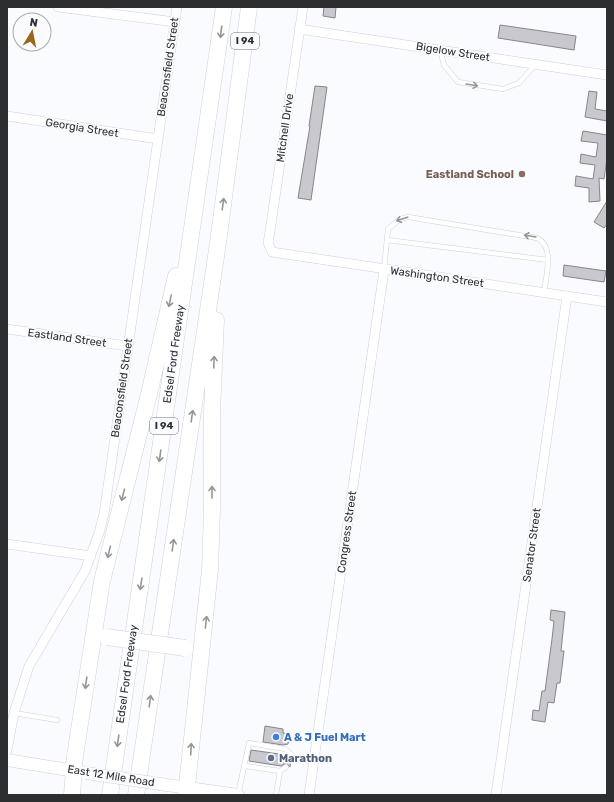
<svg xmlns="http://www.w3.org/2000/svg" width="614" height="802" viewBox="0 0 614 802" font-family="Rubik,sans-serif">
<style>
.building{fill:#c9c8ce;stroke:#85858a}
.lines{fill:none;stroke-linecap:round;stroke-linejoin:round}
.lane-casing{stroke:#ced1d6;stroke-width:5.5}
.street-casing{stroke:#ced1d6;stroke-width:10}
.secondary-casing{stroke:#ced1d6;stroke-width:13}
.highway-casing{stroke:#ced1d6;stroke-width:17}
.lane{stroke:#fff;stroke-width:4.5}
.street{stroke:#fff;stroke-width:9}
.secondary{stroke:#fff;stroke-width:12}
.highway{stroke:#fff;stroke-width:16}
.secondary-bridge-casing{stroke:#ced1d6;stroke-width:13;stroke-linecap:butt}
.highway-bridge-casing{stroke:#ced1d6;stroke-width:17;stroke-linecap:butt}
.secondary-bridge{stroke:#fff;stroke-width:12}
.highway-bridge{stroke:#fff;stroke-width:16}
.oneway{stroke:#969698}
.education-dot{fill:#8d6e63;stroke:#fafbff;stroke-width:1.5}
.shop-dot{fill:#3f7fe0;stroke:#fafbff;stroke-width:1.5}
.service-dot{fill:#5c6f8a;stroke:#fafbff;stroke-width:1.5}
.labels{text-anchor:middle;dominant-baseline:central;stroke-width:3.5;stroke-linejoin:round;paint-order:stroke}
.shield{fill:#fafbff;stroke:#6a6c6e;stroke-width:1}
.shield-label{font-size:10px;font-weight:bold;fill:#2c2e30}
.street-label{font-size:11px;fill:#2c2e30;stroke:#fafbff}
.education-label{font-size:11px;font-weight:bold;fill:#785e54;stroke:#fafbff;text-anchor:end}
.shop-label{font-size:11px;font-weight:bold;fill:#366cbe;stroke:#fafbff;text-anchor:start}
.service-label{font-size:11px;font-weight:bold;fill:#4e5e75;stroke:#fafbff;text-anchor:start}
</style>
<rect width="100%" height="100%" fill="#fafbff"/>
<!-- building -->
<path class="building" d="M324,7h12l-1,11 -12,-2z
M500,25l76,11 -2,14 -76,-12z
M315,86l12,1 -16,113 -13,-2 12,-72h-1z
M589,91l8,1 -2,17 12,2v10l-22,-4z
M583,131l24,4v24l-3,20 -5,-1 1,23 -11,1v-14l-14,-2 1,-10 17,3 2,-14 -15,-2 1,-9 15,3 2,-14 -17,-2z
M607,201v23l-3,4 -10,-6z
M564,265l42,6 -2,11 -41,-6z
M551,610l14,2 -4,39h3l-4,32h-3l-3,20 -6,-1 -3,20 -13,-2 1,-10 6,1 3,-20h3l7,-52 2,-18 -4,-1z
M265,726l18,3v4l7,1 -2,10 -5,1 -20,-3z
M251,750l35,5 5,4 -1,8 -4,-4 -5,3 -32,-5z"/>
<g class="lines">
<!-- lane casing -->
<g class="lane-casing">
<path id="lane" d="M440,49l4,16 14,17 45,7 16,-6 16,-18
M387,240l161,20
M384,269l4,-40 12,-10 8,-2 129,21c18,8 9,38 7,54
M14,713l43,7
M245,766l35,5 -4,24
M280,771l6,-4
M238,795l11,-52 36,6 10,9 19,4"/>
</g>
<!-- street casing -->
<g class="street-casing">
<path id="street" d="M58,7l117,15
M303,7l-33,224 -2,12 4,9 335,50
M299,29l308,46
M7,116l151,23
M7,329l120,17
M7,544l84,12
M7,750l7,-37 15,-47 56,-95 14,-38 5,-19 73,-507
M309,795l75,-525
M496,795l71,-499"/>
</g>
<!-- secondary casing -->
<g class="secondary-casing">
<path id="secondary" d="M7,760l74,12
M160,784l78,11"/>
</g>
<!-- highway casing -->
<g class="highway-casing">
<path id="highway" d="M72,795l3,-39 27,-175 47,-187 27,-118
M110,795l114,-788
M136,795l82,-552 31,-236
M186,795l24,-225 2,-60v-99l4,-91"/>
</g>
<!-- lane -->
<use href="#lane" class="lane"/>
<!-- street -->
<use href="#street" class="street"/>
<!-- secondary -->
<use href="#secondary" class="secondary"/>
<!-- highway -->
<use href="#highway" class="highway"/>
<!-- secondary-bridge casing -->
<g class="secondary-bridge-casing">
<path id="secondary-bridge" d="M86,773l74,11"/>
</g>
<!-- highway-bridge casing -->
<g class="highway-bridge-casing">
<path id="highway-bridge" d="M107,637l78,11"/>
</g>
<!-- secondary-bridge -->
<use href="#secondary-bridge" class="secondary-bridge"/>
<!-- highway-bridge -->
<use href="#highway-bridge" class="highway-bridge"/>
</g>
<!-- one-way arrows -->
<defs><path id="oneway-shaft" d="M-6 0H5M1.5-3L5.5 0L1.5 3" fill="none" stroke-width="1.6" stroke-linecap="round" stroke-linejoin="round"/></defs>
<g class="oneway">
<use href="#oneway-shaft" transform="translate(221 32) rotate(97)"/>
<use href="#oneway-shaft" transform="translate(472 85) rotate(9)"/>
<use href="#oneway-shaft" transform="translate(223 204) rotate(-82)"/>
<use href="#oneway-shaft" transform="translate(402 219) rotate(162)"/>
<use href="#oneway-shaft" transform="translate(530 236) rotate(-171)"/>
<use href="#oneway-shaft" transform="translate(170 301) rotate(102)"/>
<use href="#oneway-shaft" transform="translate(214 362) rotate(-88)"/>
<use href="#oneway-shaft" transform="translate(192 416) rotate(-82)"/>
<use href="#oneway-shaft" transform="translate(160 456) rotate(98)"/>
<use href="#oneway-shaft" transform="translate(212 492) rotate(-90)"/>
<use href="#oneway-shaft" transform="translate(123 495) rotate(104)"/>
<use href="#oneway-shaft" transform="translate(173 545) rotate(-82)"/>
<use href="#oneway-shaft" transform="translate(109 552) rotate(104)"/>
<use href="#oneway-shaft" transform="translate(141 584) rotate(99)"/>
<use href="#oneway-shaft" transform="translate(206 622) rotate(-84)"/>
<use href="#oneway-shaft" transform="translate(86 683) rotate(98)"/>
<use href="#oneway-shaft" transform="translate(150 701) rotate(-82)"/>
<use href="#oneway-shaft" transform="translate(118 741) rotate(98)"/>
<use href="#oneway-shaft" transform="translate(191 749) rotate(-87)"/>
</g>
<!-- markers -->
<circle class="education-dot" cx="522" cy="174" r="4"/>
<circle class="shop-dot" cx="276" cy="737" r="4"/>
<circle class="service-dot" cx="271" cy="758" r="4"/>
<g class="labels">
<!-- shield labels -->
<g class="shield">
<rect x="231" y="33" width="28" height="16" rx="3"/>
<rect x="150" y="418" width="28" height="16" rx="3"/>
</g>
<g class="shield-label">
<text x="245" y="41">I 94</text>
<text x="164" y="426">I 94</text>
</g>
<!-- street labels -->
<g class="street-label">
<text transform="translate(453 52) rotate(9)">Bigelow Street</text>
<text transform="translate(168 67) rotate(-82)">Beaconsfield Street</text>
<text transform="translate(82 128) rotate(9)">Georgia Street</text>
<text transform="translate(285 128) rotate(-82)">Mitchell Drive</text>
<text transform="translate(437 277) rotate(8)">Washington Street</text>
<text transform="translate(67 338) rotate(8)">Eastland Street</text>
<text transform="translate(174 354) rotate(-82)">Edsel Ford Freeway</text>
<text transform="translate(122 388) rotate(-82)">Beaconsfield Street</text>
<text transform="translate(347 532) rotate(-82)">Congress Street</text>
<text transform="translate(532 545) rotate(-82)">Senator Street</text>
<text transform="translate(127 674) rotate(-82)">Edsel Ford Freeway</text>
<text transform="translate(111 776) rotate(9)">East 12 Mile Road</text>
</g>
<!-- education labels -->
<g class="education-label">
<text x="514" y="174">Eastland School</text>
</g>
<!-- shop labels -->
<g class="shop-label">
<text x="284" y="737">A &amp; J Fuel Mart</text>
</g>
<!-- service labels -->
<g class="service-label">
<text x="279" y="758">Marathon</text>
</g>
</g>
<!-- border -->
<rect width="614" height="802" fill="none" stroke="#2c2e30" stroke-width="16"/>
<!-- north arrow -->
<g transform="translate(32 32) rotate(10)"><circle r="19" fill="#fafbff" stroke="#a8a9ac"/>
<path d="M0-3L7 15L0 10L-7 15Z" fill="#99681b"/>
<text y="-6" font-size="11" font-weight="bold" text-anchor="middle" fill="#2c2e30">N</text>
</g>
</svg>
